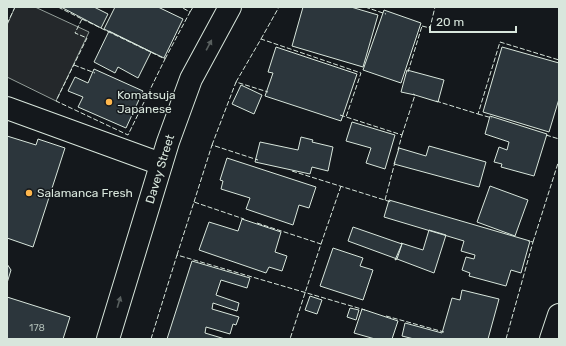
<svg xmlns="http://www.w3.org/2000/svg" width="566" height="346" viewBox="0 0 566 346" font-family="Rubik,sans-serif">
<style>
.parking{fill:#24282b;stroke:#939e99}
.building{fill:#2c363c;stroke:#d8e6dc}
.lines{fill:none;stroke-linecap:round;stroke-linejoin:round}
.minor-casing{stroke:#d8e6dc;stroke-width:24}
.highway-casing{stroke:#d8e6dc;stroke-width:24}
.minor{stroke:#14181c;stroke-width:22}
.highway{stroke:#14181c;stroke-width:22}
.fence{stroke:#d8e6dc;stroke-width:1;stroke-dasharray:5 2;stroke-linecap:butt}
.oneway{fill:#59605f}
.poi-dot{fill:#ffb74d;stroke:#14181c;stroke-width:1.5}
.labels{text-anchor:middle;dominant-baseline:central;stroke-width:3;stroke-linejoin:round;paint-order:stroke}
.number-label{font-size:10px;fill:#adbab4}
.poi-label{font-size:12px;fill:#d8e6dc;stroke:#14181c;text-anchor:start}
.street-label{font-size:12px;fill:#d8e6dc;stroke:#14181c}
</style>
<rect width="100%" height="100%" fill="#14181c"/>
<!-- parking -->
<path class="parking" d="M15,7h20l54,25 -33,69 -49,-24v-52z"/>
<!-- building -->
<path class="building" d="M61,7h33l14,7 -7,14z
M115,7h43l25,12 -19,39 -60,-29z
M303,7h48l27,8 -15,52 -71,-21z
M384,10l37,13 -20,60 -38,-13z
M109,31l42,21 -13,26 -20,-11 -3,6 -21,-11z
M276,47l81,27 -16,47 -76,-25 8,-23 -5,-1z
M502,47l57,16v36l-10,33 -66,-20z
M94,69l49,22 -17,37 -48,-21 5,-10 -15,-6 7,-14 13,6z
M407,70l37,10 -6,22 -23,-7 -14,-3z
M241,85l21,10 -8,19 -22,-10z
M490,116l57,18 -13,42 -33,-9 1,-3 -8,-2 5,-15 8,3 2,-8 -24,-8z
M352,122l43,13 -10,34 -19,-6 5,-15 -25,-7z
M7,136l29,9 2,-6 27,9 -32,99 -26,-9z
M301,137l12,3 -1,2 21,5 -5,24 -16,-4 -2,7 -55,-12 5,-20 38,8z
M429,146l57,16 -7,25 -85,-23 5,-16 27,8z
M227,158l89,29 -7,21 -10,-3 -6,20 -47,-16 4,-11 -29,-9 2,-8 -3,-1z
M490,186l38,14 -13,36 -38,-14z
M389,200l141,41 -9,32 -10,-3 -5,16 -37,-10 1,-3 -8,-3 4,-13 8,2 1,-4 -14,-4 3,-10 -80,-24z
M242,219l39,13 -6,20 12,4 -5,15 -13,-4 -3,6 -67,-23 10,-28 29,9z
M353,227l49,17 -5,15 -49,-18z
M429,230l17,5 -12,38 -37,-14 -2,1 7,-16 -1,-1 22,7z
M333,248l30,10 -3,8 13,4 -10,30 -43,-14z
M192,261l58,17 -3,10 -26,-8 -5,15 23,8 -2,8 -24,-8 -1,6 27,8 -3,8 -3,-1 -3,10 -24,-7 -1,6 20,6h-58z
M7,264l4,6 -4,13z
M462,290l37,9 -11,40h-74l-12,-3 3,-13 37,10 10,-35 8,2z
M310,296l12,4 -5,14 -12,-4z
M7,297l63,20 -7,22h-56z
M350,308l9,2 -3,10 -9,-3z
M362,309l36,12 -6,18h-17l-21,-6z"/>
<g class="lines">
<!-- minor casing -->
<g class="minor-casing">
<path id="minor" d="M7,108l154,56"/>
</g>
<!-- highway casing -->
<g class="highway-casing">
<path id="highway" d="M108,339l60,-197 23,-63 39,-72
M551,339l8,-24"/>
</g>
<!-- minor -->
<use href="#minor" class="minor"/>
<!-- highway -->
<use href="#highway" class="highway"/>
<!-- fence -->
<path class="fence" d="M58,7l24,12
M365,7l21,7
M190,12l3,-5
M82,19l83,40 -37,76 -72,-34 31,-63 -12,-5z
M7,24l8,-17
M422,26l8,2 5,-21
M261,39l18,-32
M165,59l25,-47 -9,-5
M74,65l21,8
M408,72l14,-46
M236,82l25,-43 100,34 -15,44
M436,101l42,13 22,-72 59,18
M478,114l14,4
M340,115l62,20 -4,15
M402,135l13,-40 -2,-1
M546,135l13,4
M212,145l24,-63 32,10
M292,171l99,31
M385,200l10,-38
M194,202l18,-57 46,15
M257,223l64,21 -31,95
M533,242l26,-82
M321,244l20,-58
M177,255l17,-53 50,17
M386,316l58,16
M151,339l26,-84 188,55
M506,339l27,-97 -5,-1"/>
</g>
<!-- one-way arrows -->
<defs><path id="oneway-solid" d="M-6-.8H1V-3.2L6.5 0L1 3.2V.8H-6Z"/></defs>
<g class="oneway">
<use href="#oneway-solid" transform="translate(209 45) rotate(-62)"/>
<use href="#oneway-solid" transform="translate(119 302) rotate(-73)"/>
</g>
<!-- markers -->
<g class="poi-dot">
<circle cx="109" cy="102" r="4"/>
<circle cx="29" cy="193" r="4"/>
</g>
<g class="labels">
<!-- number labels -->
<g class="number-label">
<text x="37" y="328">178</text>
</g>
<!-- poi labels -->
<g class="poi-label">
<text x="117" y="95">Komatsuja<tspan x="117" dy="14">Japanese</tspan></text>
<text x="37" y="193">Salamanca Fresh</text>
</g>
<!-- street labels -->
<g class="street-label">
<text transform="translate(160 169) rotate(-73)">Davey Street</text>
</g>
</g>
<!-- border -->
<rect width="566" height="346" fill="none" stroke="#d8e6dc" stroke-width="16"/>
<!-- scale -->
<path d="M430 26v6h86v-6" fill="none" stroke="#d8e6dc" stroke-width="2"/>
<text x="436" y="26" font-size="12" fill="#d8e6dc" stroke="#14181c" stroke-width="3" paint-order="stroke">20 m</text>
</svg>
